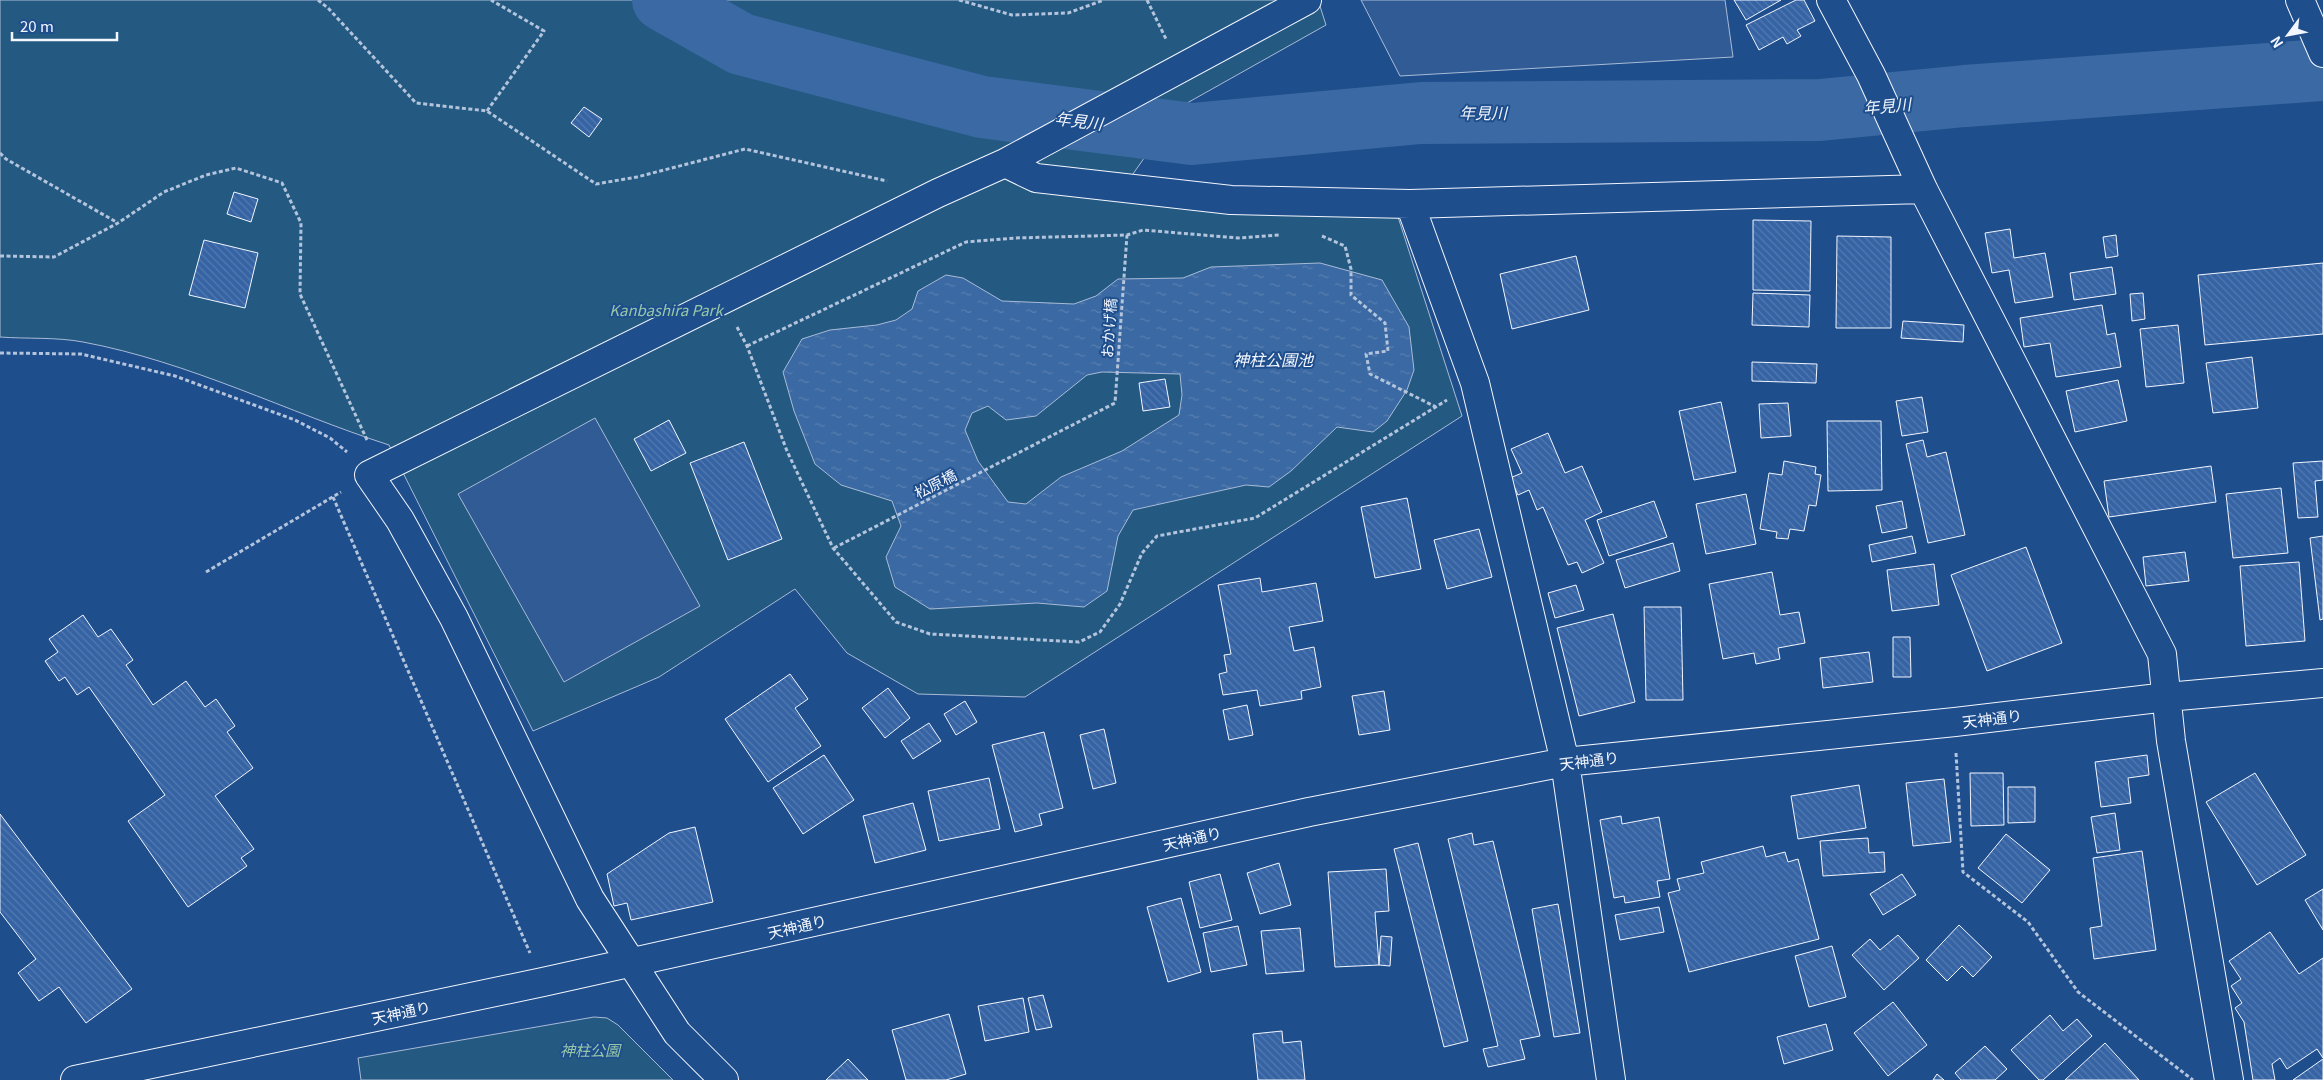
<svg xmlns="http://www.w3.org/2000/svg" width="2323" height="1080" viewBox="0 0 2323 1080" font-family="Georgia,'Noto Sans JP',serif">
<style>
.green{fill:#245a82;stroke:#a8bbd7}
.parking{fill:#305b95;stroke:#a8bbd7}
.water{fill:url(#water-ripples);stroke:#a8bbd7;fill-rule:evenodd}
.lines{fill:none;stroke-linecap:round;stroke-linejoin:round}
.river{stroke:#3b69a3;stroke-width:62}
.building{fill:url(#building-back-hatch);stroke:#f2f6ff}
.minor-casing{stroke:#f2f6ff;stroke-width:30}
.path{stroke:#b3c4dc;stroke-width:3;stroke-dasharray:4 2.5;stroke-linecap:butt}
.minor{stroke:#1f4e8c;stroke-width:28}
.labels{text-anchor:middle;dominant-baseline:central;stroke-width:4;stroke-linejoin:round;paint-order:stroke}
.park-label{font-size:15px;font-style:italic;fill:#97c8a6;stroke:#1f4e8c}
.street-label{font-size:15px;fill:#f2f6ff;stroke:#1f4e8c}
.water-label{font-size:16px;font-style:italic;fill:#f2f6ff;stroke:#1f4e8c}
</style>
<defs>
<pattern id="water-ripples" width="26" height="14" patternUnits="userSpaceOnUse" patternTransform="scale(1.25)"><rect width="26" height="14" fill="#3b69a3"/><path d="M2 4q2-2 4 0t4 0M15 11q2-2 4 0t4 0" fill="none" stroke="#587fb1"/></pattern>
<pattern id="building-back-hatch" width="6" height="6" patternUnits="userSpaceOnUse" patternTransform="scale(1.25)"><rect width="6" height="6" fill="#3563a3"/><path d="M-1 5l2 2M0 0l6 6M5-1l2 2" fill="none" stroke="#537ab1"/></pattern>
</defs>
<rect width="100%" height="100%" fill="#1f4e8c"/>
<!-- green -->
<path class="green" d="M0,0h1318l8,25 -146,82 -52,74 112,10 150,1 72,224 -437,281 -107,-3 -71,-41 -52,-64 -136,88 -126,54 -144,-286c-102,-33 -199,-83 -306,-103 -26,-5 -56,-3 -83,-5z
M594,1017l13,1 11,7 55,55h-312l-3,-22z"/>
<!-- parking -->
<path class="parking" d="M1361,0h364l8,57 -333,19z
M595,418l105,188 -136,76 -106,-188z"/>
<!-- water -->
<path class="water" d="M1320,263l62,17 27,47 5,43 -7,20 -20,31 -14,11 -36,-5 -46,44 -22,16 -23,-2 -113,25 -15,26 -11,55 -23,16 -47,-4 -107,6 -35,-22 -9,-30 15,-31 -9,-25 -51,-16 -26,-21 -21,-53 -11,-39 19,-33 28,-9 47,-5 19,-5 16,-11 6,-18 28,-16 17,3 39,23 72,3 22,-8 22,-17 65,-1 28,-11zM1102,372l78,2 2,21 -3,20 -57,36 -61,26 -35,27 -18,-2 -30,-41 -13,-31 7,-17 16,-7 18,14 30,-4 51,-41z"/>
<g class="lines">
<!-- river -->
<path class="river" d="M663,0l78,44 241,63 210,27 229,-21 399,-3 145,-14 358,-26"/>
</g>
<!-- building -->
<path class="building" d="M1734,0h47l-35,20z
M1796,0h8l11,21 -18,9 4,6 -14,8 -4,-7 -24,13 -13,-25z
M584,107l18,12 -13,18 -18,-14z
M234,192l24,7 -7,23 -24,-8z
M1753,220l58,1 -1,70 -57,-1z
M2010,229l4,29 31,-5 8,44 -38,6 -6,-33 -17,3 -7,-40z
M2116,235l2,21 -12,2 -3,-21z
M1837,236l54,1v91h-55z
M204,240l54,13 -13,55 -56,-13z
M1576,256l13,54 -77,19 -12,-55z
M2323,263v71l-118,11 -7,-70z
M2112,267l4,27 -42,6 -4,-27z
M1753,293l57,2 -1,32 -57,-2z
M2143,293l2,26 -13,2 -2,-27z
M2102,305l5,30 8,-2 6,34 -65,10 -6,-34 -26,4 -4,-29z
M1903,321l61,4 -1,17 -62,-4z
M2178,325l6,58 -38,4 -6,-58z
M2252,357l6,51 -45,5 -7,-50z
M1752,362l65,2 -1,19 -64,-2z
M1165,379l5,28 -27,4 -4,-28z
M2118,380l9,41 -52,11 -9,-41z
M1922,397l6,35 -26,4 -6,-35z
M1721,402l15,70 -42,8 -15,-69z
M1788,403l3,33 -30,2 -2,-34z
M669,420l17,33 -35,18 -17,-32z
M1827,421h54l1,69 -54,1z
M1548,433l17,40 17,-7 20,46 -17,8 19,43 -22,10 -5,-11 -9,3 -25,-58 -6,3 -8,-20 -11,5 -8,-17 12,-5 -11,-24z
M1923,440l4,17 19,-5 19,83 -37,8 -22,-99z
M744,442l38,97 -54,21 -38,-97z
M1784,461l32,6 -1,7 6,1 -5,31 -7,-1 -5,26 -14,-2 -2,10 -12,-1 1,-6 -17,-3 9,-56 13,2z
M2323,461v19l-8,1 3,36 -20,1 -5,-55z
M2211,466l5,36 -107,15 -5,-36z
M2281,488l7,65 -55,5 -7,-64z
M1746,494l10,50 -50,10 -10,-50z
M1407,498l14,71 -46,9 -14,-71z
M1654,501l13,36 -58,19 -12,-36z
M1902,501l5,27 -25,5 -6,-27z
M1479,529l13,48 -45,12 -13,-49z
M1912,536l4,17 -44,9 -3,-17z
M2323,536v83l-3,1 -10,-82z
M1673,543l7,28 -55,17 -9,-28z
M2026,547l36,96 -75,28 -36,-96z
M2185,552l4,29 -43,5 -3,-29z
M2299,562l6,79 -59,5 -6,-80z
M1934,564l5,41 -47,6 -5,-41z
M1772,572l8,43 19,-3 6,31 -27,5 2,11 -24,5 -2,-11 -31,6 -14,-75z
M1260,578l2,14 54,-9 7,38 -34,6 5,24 20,-4 7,40 -20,4 1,8 -42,7 -3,-16 -34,5 -4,-21 8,-2 -3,-17 7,-1 -13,-69z
M1576,585l8,25 -29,8 -7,-25z
M1644,607h37l2,93h-37z
M1613,614l22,88 -56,14 -22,-88z
M83,615l15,22 13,-8 22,31 -7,5 27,40 33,-24 19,26 11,-8 19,27 -8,6 26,36 -38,28 39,53 -13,9 6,8 -59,41 -60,-86 37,-26 -76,-108 -12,8 -12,-18 -6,4 -14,-20 13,-9 -9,-13z
M1893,637h17l1,40h-18z
M1869,652l4,30 -50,6 -3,-30z
M790,674l18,25 -13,9 26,38 -53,36 -43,-63z
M888,688l22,30 -25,20 -23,-30z
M1384,691l6,39 -31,5 -7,-39z
M965,701l12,21 -21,13 -12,-21z
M1247,705l6,30 -24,5 -6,-30z
M929,723l12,18 -28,18 -12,-18z
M1104,729l12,54 -23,6 -13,-54z
M1044,732l19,76 -24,6 3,11 -27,7 -23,-87z
M824,755l30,45 -51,34 -30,-46z
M2147,755l2,20 -21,3 3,25 -30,4 -6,-45z
M1970,773h33l1,52 -33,1z
M2255,773l51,82 -49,30 -51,-83z
M989,778l11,51 -61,12 -11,-50z
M1944,779l7,63 -38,4 -7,-63z
M1859,785l7,43 -68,11 -7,-43z
M2008,787h27v35l-27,1z
M913,803l13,47 -51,13 -12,-47z
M2115,813l5,37 -23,3 -6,-36z
M0,814l132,175 -46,34 -27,-36 -20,14 -21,-28 18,-14 -36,-47z
M1621,816l1,8 37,-7 11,62 -13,2 3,16 -35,6 -1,-7 -10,2 -14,-78z
M695,827l18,75 -82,18 -4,-17 -13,3 -7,-32 62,-41z
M1472,833l2,12 19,-4 47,195 -20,4 5,19 -37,8 -5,-18 15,-3 -50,-207z
M2006,834l44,36 -28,33 -44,-35z
M1868,838l1,15 15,-1 1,20 -62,4 -3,-35z
M1418,843l50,198 -24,6 -50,-198z
M1763,846l3,11 19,-5 3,10 10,-3 21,80 -130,33 -21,-79 12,-3 -3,-11 27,-6 -3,-11z
M2142,851l14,99 -62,9 -4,-31 12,-2 -9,-68z
M1279,863l12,42 -31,9 -13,-41z
M1386,869l3,42 -14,1 4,53 -44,2 -7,-95z
M1220,874l12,46 -32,8 -11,-46z
M1902,874l14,21 -33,20 -13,-21z
M2323,889v41l-18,-30z
M1181,898l20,74 -33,10 -21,-75z
M1558,904l22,129 -26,4 -22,-128z
M1659,907l5,25 -44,8 -5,-25z
M1959,925l33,32 -19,20 -11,-11 -15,15 -21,-21z
M1238,926l9,39 -36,7 -8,-39z
M1300,928l4,43 -38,3 -5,-43z
M2270,932l29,42 24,-16v100l-6,-9 -30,20 -7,-11 -8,6 3,16h-22l-9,-58 -9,-14 7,-5 -11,-17 10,-7 -12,-18z
M1898,935l21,23 -35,32 -32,-35 18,-16 10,11z
M1381,936l11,1 -2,29 -11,-1z
M1832,946l14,51 -37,10 -14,-51z
M1043,995l9,32 -16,3 -8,-32z
M1023,998l6,34 -44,9 -7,-35z
M1893,1002l34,43 -39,31 -34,-43z
M949,1014l17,60 -20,6h-40l-14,-50z
M2050,1015l13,16 14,-12 15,17 -49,44h-4l-28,-30z
M1826,1024l7,26 -49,14 -7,-27z
M1282,1031l1,12 18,-2 4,39h-47l-5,-46z
M2105,1043l34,37h-74z
M1985,1046l22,23 -12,11h-34l-6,-7z
M848,1059l20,21h-42z
M2323,1059v21h-30z
M1937,1074l7,6h-11z"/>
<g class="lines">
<!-- minor casing -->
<g class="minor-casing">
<path id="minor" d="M1831,0l40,75 52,114 239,465 9,87 58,339
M2300,0l23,53
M1005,163l31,15 195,22 179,4 513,-15
M1410,204l65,179 90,379 46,318
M75,1080l468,-98 766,-170 256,-50 390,-40 212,-25 156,-14
M724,1080l-47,-47 -87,-134 -136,-281 -54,-98 -31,-45 569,-282 67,-30 302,-163"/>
</g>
<!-- path -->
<path class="path" d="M318,0l10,8 88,95 71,8 109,73 41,-7 108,-28 142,32
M959,0l53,15 56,-2 36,-13
M1147,0l19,39
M487,111l57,-80 -53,-31
M0,153l6,6 112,64
M1322,236l23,10 6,23v26l34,28 3,28 -22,3 4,20 66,33
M0,256l54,1 64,-34 46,-31 42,-17 30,-7 46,15 19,40 -1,71 67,146
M737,327l10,19 40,105 46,97 63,74 34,12 149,8 21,-10 20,-28 22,-51 15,-17 98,-18 192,-118
M747,346l219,-104 49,-4 112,-3 16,-5 95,8 41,-3
M0,353l81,1 94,22 120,44 35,18 17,14
M333,497l197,456
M834,548l281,-145 12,-168
M206,572l135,-80
M1956,753l7,119 65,50 50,70 115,88"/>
<!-- minor -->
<use href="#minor" class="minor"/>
</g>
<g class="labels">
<!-- park labels -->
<g class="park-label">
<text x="666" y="309">Kanbashira Park</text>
<text x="590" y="1049">神柱公園</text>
</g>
<!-- street labels -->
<g class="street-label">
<text transform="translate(1108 328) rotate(-86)">おかげ橋</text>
<text transform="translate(935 483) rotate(-27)">松原橋</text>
<text transform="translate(1992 718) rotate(-7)">天神通り</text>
<text transform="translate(1589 760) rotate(-7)">天神通り</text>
<text transform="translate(1192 838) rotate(-13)">天神通り</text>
<text transform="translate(797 926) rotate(-13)">天神通り</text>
<text transform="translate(401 1012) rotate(-12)">天神通り</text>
</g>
<!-- water labels -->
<g class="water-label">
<text transform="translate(1887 105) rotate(-5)">年見川</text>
<text x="1483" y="112">年見川</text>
<text transform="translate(1079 120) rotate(7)">年見川</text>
<text x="1273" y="359">神柱公園池</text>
</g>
</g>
<!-- north arrow -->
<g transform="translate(2288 35) rotate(238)" stroke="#1f4e8c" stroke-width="4" paint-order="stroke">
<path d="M0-4L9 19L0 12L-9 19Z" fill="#f2f6ff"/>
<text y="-8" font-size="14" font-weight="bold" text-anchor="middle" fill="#f2f6ff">N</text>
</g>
<!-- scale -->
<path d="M12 32v8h105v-8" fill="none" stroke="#f2f6ff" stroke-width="2.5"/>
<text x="20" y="32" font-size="15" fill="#f2f6ff" stroke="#1f4e8c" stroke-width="4" paint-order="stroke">20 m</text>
</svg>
